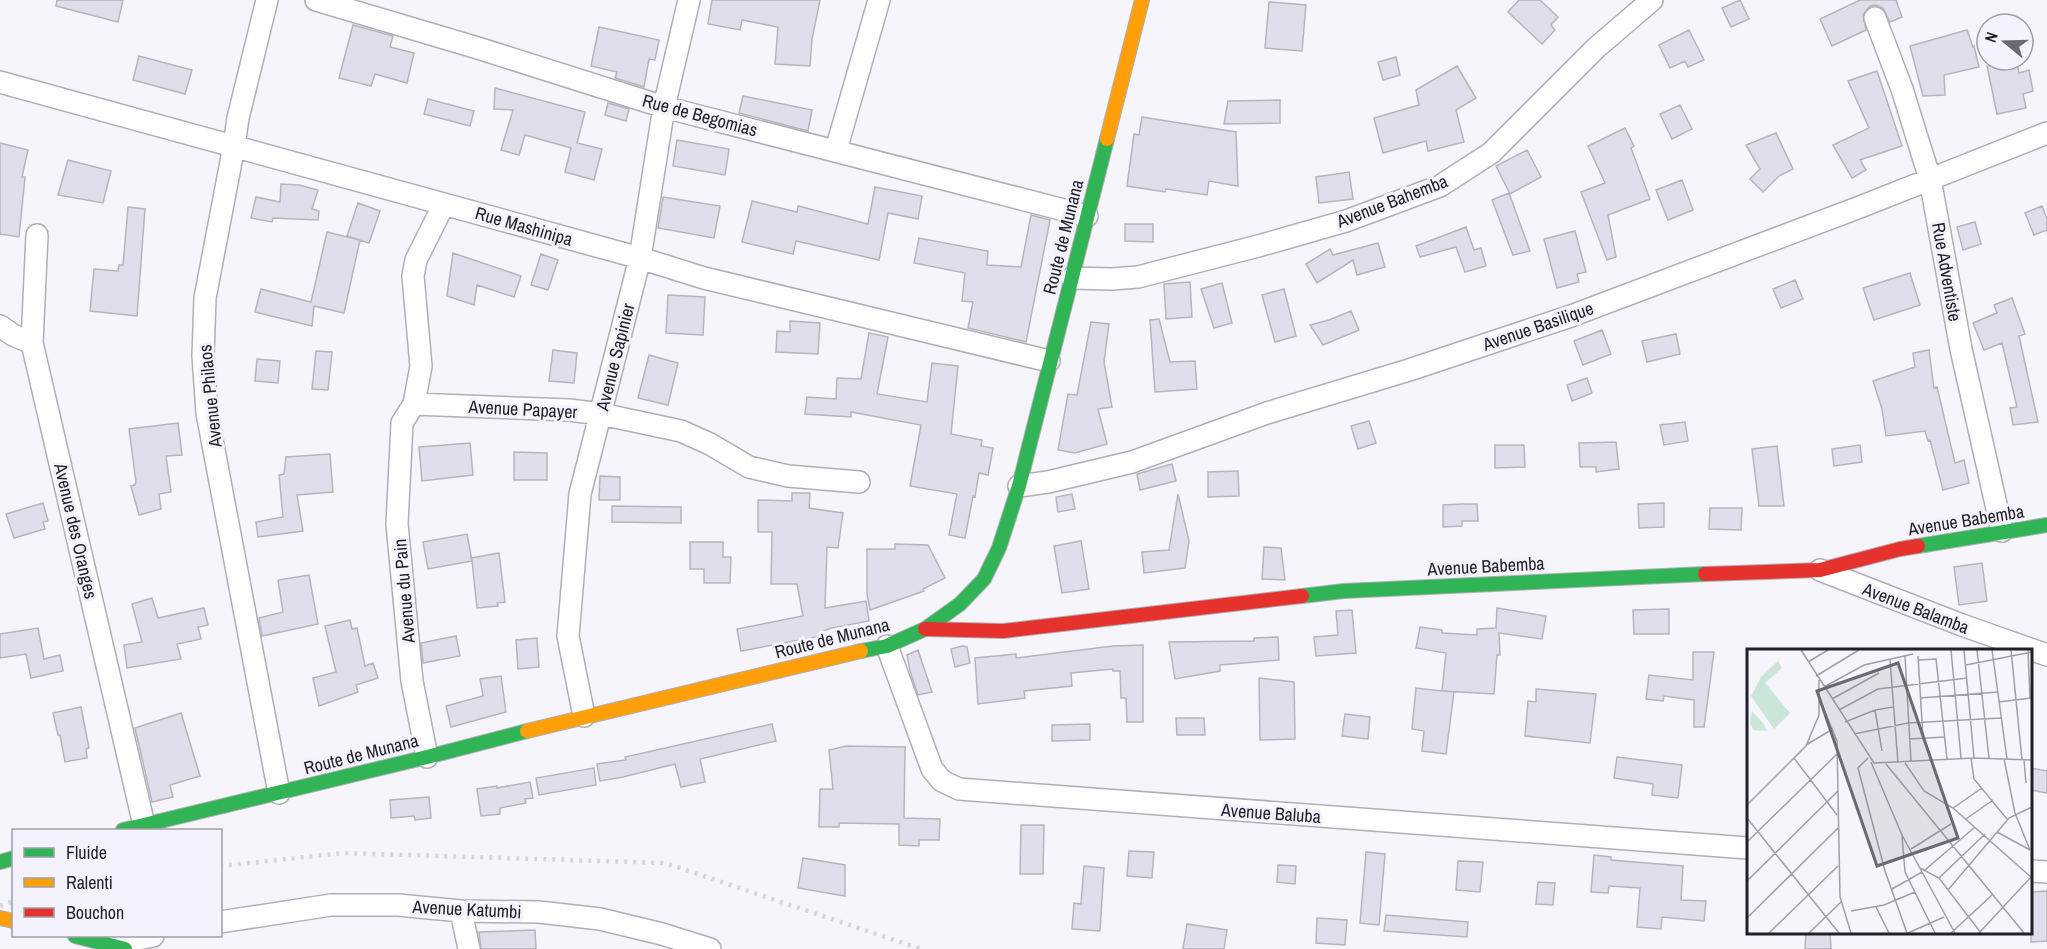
<svg xmlns="http://www.w3.org/2000/svg" width="2047" height="949" viewBox="0 0 2047 949" font-family="'Archivo Narrow',sans-serif">
<style>
.building{fill:#e0deea;stroke:#b6b5bc;stroke-width:1.5}
.lines{fill:none;stroke-linecap:round;stroke-linejoin:round}
.street-casing{stroke:#b0afb6;stroke-width:24}
.fast-casing{stroke:#b0afb6;stroke-width:16}
.slow-casing{stroke:#b0afb6;stroke-width:16}
.jam-casing{stroke:#b0afb6;stroke-width:16}
.street{stroke:#fefefe;stroke-width:21}
.fast{stroke:#30b455;stroke-width:14}
.slow{stroke:#ff9f0a;stroke-width:14}
.jam{stroke:#e5322d;stroke-width:14}
.rail{stroke:#d6d6d8;stroke-width:4.5;stroke-dasharray:3 6;stroke-linecap:butt}
.labels{text-anchor:middle;dominant-baseline:central;stroke-width:6;stroke-linejoin:round;paint-order:stroke}
.street-label{font-size:18px;fill:#201f28;stroke:#f4f3fd}
.inset-road{fill:none;stroke:#a09fa7;stroke-width:1.5}
.view{fill:#6b6a72;fill-opacity:0.15;stroke:#6b6a72;stroke-width:3}
.inset-edge{fill:none;stroke:#201f28;stroke-width:3}
</style>
<rect width="100%" height="100%" fill="#f6f5fb"/>
<!-- building -->
<path class="building" d="M57,0h66l-5,22 -62,-16z
M712,0h108l-8,39 -2,27 -35,-2 3,-37 -36,-7 -2,10 -32,-6z
M1519,0h21l18,17 -7,8 4,5 -13,14 -34,-32z
M1740,0l9,19 -18,8 -9,-19z
M1860,0h36l6,17 -12,5 -7,-14 -7,-3 -6,1 -7,9 3,15 -34,16 -12,-27z
M1269,2l37,3 -4,46 -37,-3z
M353,25l40,11 -3,11 24,6 -7,30 -32,-9 -4,12 -32,-8z
M599,27l60,13 -4,20 -6,-1 -5,28 -29,-9 2,-6 -26,-6z
M1689,30l15,30 -16,7 -3,-6 -15,7 -11,-23z
M1967,30l6,17 1,-1 5,21 -35,8 1,20 -22,1 -13,-50z
M139,56l53,14 -7,24 -52,-14z
M1396,57l4,18 -17,5 -5,-18z
M2016,60l3,13 10,-3 4,21 -10,3 3,14 -29,6 -10,-48z
M1457,66l19,32 -20,12 8,32 -36,9 -2,-10 -43,12 -9,-35 45,-13 -3,-15z
M1877,71l25,75 -42,14 6,10 -14,8 -19,-33 36,-17 -21,-47z
M495,88l90,24 -8,31 25,6 -8,31 -29,-8 6,-24 -46,-13 -6,20 -18,-5 12,-40 -19,-1z
M743,96l69,14 -4,21 -69,-18z
M428,99l46,12 -4,15 -46,-12z
M1280,100v23l-56,1 4,-23z
M608,103l21,6 -3,12 -21,-6z
M1680,105l12,24 -20,10 -12,-25z
M1142,117l94,15 2,54 -29,-5 -2,14 -41,-6 -1,3 -38,-6 7,-52 5,1z
M1625,128l9,18 -3,2 19,51 -42,16 8,42 -9,3 -26,-68 24,-9 -17,-37z
M1776,133l17,36 -14,7 -16,16 -13,-13 10,-10 -14,-24z
M677,140l52,9 -4,26 -52,-9z
M0,143l28,7 -6,27h3l-6,60 -19,-3z
M1527,150l14,27 -31,17 -14,-28z
M68,160l43,11 -8,32 -45,-8z
M1349,172l4,27 -34,4 -3,-26z
M1682,180l11,30 -25,10 -12,-30z
M281,184l18,1 19,5 -6,19 7,2 -1,9 -45,-2 -1,4 -21,-4 5,-21 24,5z
M875,187l47,9 -4,23 -30,-6 -9,47 -83,-19 -3,13 -51,-12 10,-41 45,11 1,-6 70,18z
M1509,193l21,58 -17,4 -21,-55z
M663,197l57,9 -6,32 -56,-10z
M358,203l22,8 -11,32 -22,-7z
M2042,206l5,13v11l-13,5 -9,-22z
M128,207l17,2 -8,107 -47,-5 4,-42 24,2 1,-6h4z
M1031,215l19,5 -24,122 -58,-14 5,-26 -11,-1 3,-28 -51,-10 5,-25 69,13 -1,14 34,2z
M1975,222l6,22 -18,6 -6,-23z
M1125,224h28v18l-28,-1z
M1466,227l8,23 7,-2 5,18 -21,6 -9,-25 -36,10 -4,-11z
M1575,231l11,41 -9,2 2,8 -22,6 -13,-49z
M327,232l33,8 -16,73 -30,-7 -2,20 -57,-14 6,-23 50,13z
M1378,243l7,24 -28,8 -4,-15 -36,23 -11,-19 24,-15 3,6z
M453,253l68,23 -7,21 -37,-12 -3,20 -27,-9z
M541,254l17,6 -10,30 -17,-5z
M1910,273l10,32 -46,15 -11,-32z
M1795,280l8,19 -22,9 -8,-19z
M1190,282l2,35 -26,2 -2,-35z
M1222,283l10,40 -18,5 -13,-39z
M1284,289l12,47 -21,6 -13,-47z
M668,295l37,2 -2,38 -37,-2z
M2012,298l13,36 -6,2 19,86 -25,3 -3,-17 7,-1 -15,-64 -18,7 -11,-27 24,-10 -3,-8z
M1351,311l8,19 -36,15 -13,-20 19,-5z
M1159,319l11,43 25,-1 2,28 -42,3 -5,-72z
M790,321l30,2 -2,31 -42,-2 1,-21 13,1z
M1091,322l18,2 -5,38 8,45 -14,2 9,35 -32,9 -17,-3 10,-56 9,1z
M1602,330l9,24 -28,11 -9,-24z
M869,333l19,4 -11,57 50,8 5,-39 26,3 -7,68 31,6 -1,6 12,2 -5,27 -9,-2 -4,24 -2,-1 -8,42 -16,-3 8,-41 -47,-8 11,-61 -70,-13v5l-46,-3 2,-17 29,2 1,-21 24,1z
M1676,334l4,20 -33,8 -5,-21z
M553,350l24,3 -3,30 -25,-2z
M1929,350l5,38 3,-1 18,76 9,-3 5,23 -26,7 -13,-50 -2,1 -3,-10 -39,5 -4,-27 -9,-28 42,-14 -2,-14z
M316,351l16,1 -4,38 -16,-1z
M649,355l29,8 -10,42 -30,-7z
M257,359l23,2 -2,22 -23,-2z
M1587,378l5,15 -20,8 -5,-16z
M1369,421l7,22 -18,6 -7,-23z
M1685,422l3,19 -24,4 -4,-20z
M178,423l4,32 -16,1 5,36 -12,2 2,15 -22,6 -8,-29 4,-1 1,-3 -7,-53z
M1616,442l3,27 -23,3v-5h-16l-1,-24z
M470,443l3,32 -51,6 -3,-34z
M1495,445h29l1,22 -30,1z
M1860,445l2,17 -28,4 -2,-17z
M1777,446l7,60h-25l-7,-57z
M514,452l33,1v27h-33z
M330,454l3,38 -36,3 6,36 -45,6 -2,-15 27,-5 -4,-42 5,-1 2,-17z
M1172,464l4,17 -36,9 -3,-16z
M1238,471l1,25 -31,1v-25z
M600,476l20,1v23h-21z
M792,493h18l-1,15 34,5 -5,35 -11,-1 -2,61 41,-7 3,20 -37,7 -12,4 1,4 -80,15 -4,-22 66,-13 -6,-32h-26l1,-52h-14v-32l34,1z
M1072,494l3,15 -17,3 -2,-15z
M1178,494l11,47 -4,27 -41,5 -2,-21 27,-2z
M43,503l5,18 -5,1 2,7 -31,9 -8,-24z
M1664,503v24l-25,1 -1,-24z
M1461,504h16l1,17h-16v5l-19,1v-22z
M612,506l69,1v16l-69,-1z
M1710,508h32l-1,22 -32,-1z
M467,534l5,27 -1,-3 28,-5 6,49 -8,1 1,3 -21,2 -5,-47 -44,8 -5,-27z
M1081,541l8,48 -27,4 -8,-47z
M690,542h33v15h8l-1,26h-26v-14h-14z
M895,544l33,1 17,33 -22,11 1,2 -54,19 -3,-16v-45h28z
M1264,547l17,1 4,32 -23,-1z
M1982,563l5,38 -28,4 -5,-38z
M309,575l9,49 -56,12 -3,-18 24,-6 -5,-32z
M152,598l6,20 46,-10 4,17 -10,2 3,12 -24,5 4,15 -54,9 -3,-23 18,-3 -10,-38z
M1497,608l49,8 -4,23 -43,-6 1,22h-3l-3,39 -51,-3 11,1 -8,62 -24,-3 2,-20 -12,-2 4,-41 26,3 4,-38 -30,-5 4,-21 22,3v3l35,2v-6l19,-1z
M1669,609v25h-35l-1,-24z
M1352,610l4,43 -40,3 -2,-19 24,-2 -2,-24z
M350,620l2,9 5,-1 8,38 8,-3 5,15 -22,7 2,7 -39,14 -6,-28 23,-6 -11,-46z
M38,628l6,31 16,-4 3,16 -32,7 -5,-24 -26,4v-24z
M456,636l4,20 -37,7 -2,-20z
M1278,637l1,23 -59,5v6l-45,8 -6,-37 85,-1v-3z
M537,638l2,29 -21,2 -2,-29z
M1143,645v77h-16l-1,-24h-5l-1,-27h-7v-2l-42,4 1,13 -48,5 1,7 -47,6 -3,-46 41,-4v4l97,-12z
M962,646l5,1 3,16 -15,4 -4,-18z
M918,650l14,42 -14,3 -8,-24 -3,-16z
M1693,652h21l-10,75h-10v-27l-30,-4 -1,5 -17,-2 3,-24 44,5z
M501,676l5,36 -55,15 -5,-21 37,-10 -3,-17z
M1259,678l35,4 1,57 -35,1z
M1536,689l60,5 -6,49 -65,-7 3,-35 8,1z
M81,707l8,41 -3,1 1,9 -22,4 -5,-27h-2l-5,-22z
M181,713l19,63 -30,9 3,12 -21,5 -17,-74z
M1345,714l25,3 -2,22 -26,-3z
M1176,718h28l1,17h-28z
M772,724l4,17 -76,18 5,23 -24,5 -6,-23 -52,13 -23,4 -3,-17 29,-4 -1,-3z
M1090,724v16l-38,1v-16z
M846,746l59,1 -1,71 36,1 -1,21h-20v6l-20,-1v-21l-60,-1v4h-20l1,-38h13l-4,-39z
M1617,757l65,8 -4,33 -26,-3 1,-11 -39,-6z
M594,768l2,17 -57,10 -3,-17z
M2031,768l16,3v22l-16,-3z
M530,782l3,16 -8,1 1,4 -26,5v6l-19,2 -4,-27 20,-3v2z
M429,797l2,21 -16,2 -1,-4 -23,2 -1,-18z
M1021,825h23l-1,49h-23z
M1129,851l25,1 -2,26 -25,-2z
M1366,852l19,2 -6,71 -19,-2z
M1594,855l17,2v3l72,6 -2,34 25,1 -2,20 -42,-4 -1,12 -24,-2 3,-39 -31,-2 -1,7 -17,-1z
M803,858l42,7v31l-47,-8z
M1458,861l25,1 -3,30 -24,-2z
M1278,865l18,1 -1,18 -18,-2z
M1084,866l20,2 -4,63 -28,-2 2,-26 7,1z
M1538,882l17,1 -2,22 -17,-1z
M2047,891v50l-16,1v-50z
M1386,915l82,7 -1,15 -83,-6z
M1317,918l30,2 -2,25 -29,-2z
M1187,924l40,6 -3,19h-41z
M535,930l1,19h-55l-2,-17z
M1806,933h24l1,16h-26z"/>
<g class="lines">
<!-- street casing -->
<g class="street-casing">
<path id="street" d="M267,0l-29,118 -4,28 -29,152 -2,58 4,57 72,380
M316,0l165,49 183,58 423,109
M1875,18l27,71 28,90 31,170 41,182
M0,82l640,176 64,20 345,83
M836,150l43,-150
M37,235l-5,108 112,482
M1072,278l40,1 26,-2 124,-32 84,-24 94,-35 51,-33 105,-105 56,-48
M0,326l13,9 19,8
M414,404l7,-38 -8,-90 3,-16 28,-56
M1019,486l29,-4 84,-20 135,-49 142,-43 162,-54 289,-109 187,-74
M1820,570l142,55 85,30
M887,646l45,123 10,12 17,8 789,59
M584,716l-16,-80 12,-142 60,-236 24,-151 25,-107
M427,757l-15,-76 -15,-157 5,-101 12,-19 155,6 32,4 80,17 29,13 39,23 39,9 71,6
M2030,871l17,1
M461,911l8,38
M220,922l111,-17h67l63,6 78,1 61,7 62,15 48,15
M112,944l41,-8"/>
</g>
<!-- fast casing -->
<g class="fast-casing">
<path id="fast" d="M1918,546l129,-21
M1302,596l42,-5 361,-17
M861,651l26,-5 38,-17 35,-25 24,-25 15,-31 20,-62 88,-347
M123,830l304,-73 100,-26
M0,862l14,-4
M75,936l50,13"/>
</g>
<!-- slow casing -->
<g class="slow-casing">
<path id="slow" d="M1107,139l35,-139
M527,731l334,-80
M0,918l14,3"/>
</g>
<!-- jam casing -->
<g class="jam-casing">
<path id="jam" d="M1705,574l115,-4 80,-21 18,-3
M925,629l78,2 299,-35"/>
</g>
<!-- street -->
<use href="#street" class="street"/>
<!-- fast -->
<use href="#fast" class="fast"/>
<!-- slow -->
<use href="#slow" class="slow"/>
<!-- jam -->
<use href="#jam" class="jam"/>
<!-- rail -->
<path class="rail" d="M220,866l123,-13 322,10 256,86
M0,906l14,-5"/>
</g>
<g class="labels">
<!-- street labels -->
<g class="street-label">
<text transform="translate(700 115) rotate(15)">Rue de Begomias</text>
<text transform="translate(1392 201) rotate(-21)">Avenue Bahemba</text>
<text transform="translate(524 226) rotate(16)">Rue Mashinipa</text>
<text transform="translate(1063 237) rotate(-76)">Route de Munana</text>
<text transform="translate(1947 272) rotate(80)">Rue Adventiste</text>
<text transform="translate(1538 326) rotate(-19)">Avenue Basilique</text>
<text transform="translate(615 357) rotate(-76)">Avenue Sapinier</text>
<text transform="translate(210 396) rotate(-96)">Avenue Philaos</text>
<text transform="translate(523 409) rotate(3)">Avenue Papayer</text>
<text transform="translate(1966 520) rotate(-9)">Avenue Babemba</text>
<text transform="translate(76 531) rotate(77)">Avenue des Oranges</text>
<text transform="translate(1486 566) rotate(-3)">Avenue Babemba</text>
<text transform="translate(404 591) rotate(-95)">Avenue du Pain</text>
<text transform="translate(1916 608) rotate(21)">Avenue Balamba</text>
<text transform="translate(832 638) rotate(-14)">Route de Munana</text>
<text transform="translate(361 754) rotate(-14)">Route de Munana</text>
<text transform="translate(1271 813) rotate(4)">Avenue Baluba</text>
<text transform="translate(467 909) rotate(3)">Avenue Katumbi</text>
</g>
</g>
<!-- overview -->
<g transform="translate(1747 649)">
<rect width="285" height="285" fill="#f6f5fb"/>
<path d="M31,12l4,7 -17,15 25,30 -16,16 -23,-33 10,-19zM5,62l12,13 3,7 -14,-1 -3,-8z" fill="#cbe5d9"/>
<path class="inset-road" d="M54,1l73,113 100,-5 58,2M204,1l10,108M217,1l10,108M230,1l12,108M245,1l15,109M264,1l11,110M281,1l2,48M158,7l6,106M171,7l5,82M143,11l8,103M171,11l18,-1 11,100M61,13l20,-12M219,16l66,-13M69,27l43,-26M77,38l40,-22 49,-11M173,49l78,-6M85,50l47,-26M73,51l17,41 3,156 11,36M252,53l32,-4M92,61l39,-21 89,-11M128,61l18,-3M98,73l30,-12 7,41M107,85l54,-11 93,-5M162,90l36,-2M59,96l27,-16M47,109l43,57M121,109l-10,10 27,103 22,62M224,109l3,21 33,40M257,110l11,54 15,37M277,111l2,23M124,113l31,73 53,98M158,114l19,28 29,17 79,70M139,115l138,169M0,156l59,-59 13,-31v-35M206,159l29,-20M0,169l92,115M219,170l27,-19M250,183l33,18M155,187l3,36 30,61M0,193l90,-88M164,200l40,-25M173,219l19,10 42,55M178,221l50,-43M192,229l46,-44M0,232l91,-90M145,240l30,-17M201,241l61,-72 23,-11M129,258l13,26M104,262l33,-6 31,-13M0,269l91,-90M22,284l69,-67M62,284l32,-31M161,284l36,-16M204,284l41,-38M232,284l52,-56"/>
<path class="view" d="M151,14l60,175 -81,28 -60,-175z"/>
<rect width="285" height="285" class="inset-edge"/>
</g>
<!-- legend -->
<rect x="12" y="829" width="210" height="108" fill="#f4f3fd" stroke="#9f9ea8" stroke-width="1.5"/>
<rect x="24" y="848" width="30" height="9" fill="#30b455" stroke="#9f9ea8" stroke-width="1.5"/>
<text x="66" y="859" font-size="18" fill="#201f28">Fluide</text>
<rect x="24" y="878" width="30" height="9" fill="#ff9f0a" stroke="#9f9ea8" stroke-width="1.5"/>
<text x="66" y="889" font-size="18" fill="#201f28">Ralenti</text>
<rect x="24" y="908" width="30" height="9" fill="#e5322d" stroke="#9f9ea8" stroke-width="1.5"/>
<text x="66" y="919" font-size="18" fill="#201f28">Bouchon</text>
<!-- north arrow -->
<g transform="translate(2005 42) rotate(289)"><circle r="28" fill="#f4f3fd" stroke="#9f9ea8" stroke-width="1.5"/>
<path d="M0-4.5L10 22L0 15L-10 22Z" fill="#6b6a72"/>
<text y="-9" font-size="16" font-weight="bold" text-anchor="middle" fill="#201f28">N</text>
</g>
</svg>
